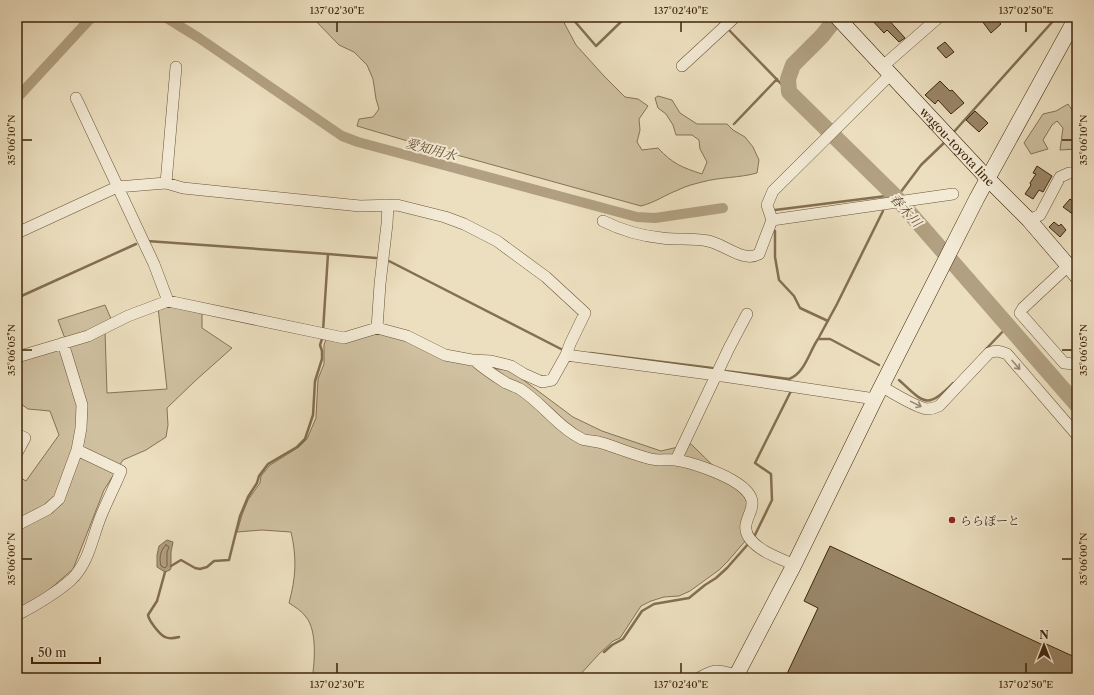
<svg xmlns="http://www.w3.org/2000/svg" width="1094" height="695" viewBox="0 0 1094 695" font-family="'Libre Caslon Text','Noto Serif JP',serif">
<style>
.green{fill:#cfc0a0;stroke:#877355}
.water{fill:#b1a081;stroke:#836f51}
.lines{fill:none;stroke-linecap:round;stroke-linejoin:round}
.shore{stroke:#786346;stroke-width:1}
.stream{stroke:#836f51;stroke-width:2.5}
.canal{stroke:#b1a081;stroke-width:10}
.river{stroke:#b1a081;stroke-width:16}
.building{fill:#998668;stroke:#3f260a}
.street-casing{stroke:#6a5437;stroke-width:12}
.secondary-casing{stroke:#3f260a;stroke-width:16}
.street{stroke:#f3ead5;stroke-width:11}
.secondary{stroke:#f3ead5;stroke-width:15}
.oneway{stroke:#998870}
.ticks{fill:none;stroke:#3f260a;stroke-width:1.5}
.poi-dot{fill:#8f2418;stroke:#f3ead5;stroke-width:1.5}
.labels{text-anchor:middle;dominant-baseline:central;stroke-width:4;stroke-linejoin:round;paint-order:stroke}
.street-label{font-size:12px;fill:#3f260a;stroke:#f3ead5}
.poi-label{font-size:12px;fill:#3f260a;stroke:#f3ead5;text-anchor:start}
.water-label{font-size:13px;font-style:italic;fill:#614b2e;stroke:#f3ead5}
.neatline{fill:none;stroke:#3f260a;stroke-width:1.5}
.ticks-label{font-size:10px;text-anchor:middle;fill:#3f260a}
</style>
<rect width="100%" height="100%" fill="#ecdfbf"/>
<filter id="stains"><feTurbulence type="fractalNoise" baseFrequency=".005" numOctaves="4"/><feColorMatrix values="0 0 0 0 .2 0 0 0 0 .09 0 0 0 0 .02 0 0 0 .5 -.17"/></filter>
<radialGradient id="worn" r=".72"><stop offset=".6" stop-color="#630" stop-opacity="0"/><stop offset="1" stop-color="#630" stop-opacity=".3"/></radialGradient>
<!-- green -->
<path class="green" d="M312,17h249l15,28 28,31 21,21 13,2 10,7 -9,13 1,11 -3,12 5,8 16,-2c15,16 23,19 44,26l5,-12 -7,-13 -1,-9 -7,-5h-16l-3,-10 -7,-11 -8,-6 -3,-10 3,-2 14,4 8,13 17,11h30l6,6 12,7 8,10 6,13 -2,13c-18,5 -37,4 -55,9 -8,2 -16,4 -24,8 -13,5 -22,12 -37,16l-213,-59 -71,-21 2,-7 14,-2 6,-8 -3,-10 -3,-20 -6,-14 -13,-13 -15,-7z
M1068,104l5,7 4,-1v39l-17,1 3,-22 -6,-7 -5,4 -9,15 5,9 -17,5 -7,-11 19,-29 13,-3z
M169,304l33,6v18l30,20 -37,33 -28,27 1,17 -2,12 -20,13 -23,10 -19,30 -31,79 -40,35 -16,6v-61l3,-1 -3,-5v-67l9,5 33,-46 -9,-24 -22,-2 -11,-8v-49l50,-8 -9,-24 47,-15 7,16 -7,10 2,62 60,-4 -9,-82z
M380,334l11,2 80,27 6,4 33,3 63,47 29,14 59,20 30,-7 56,55 -1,41 -18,21 -9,9 -29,21 -11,5 -15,1 -13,4 -10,5 -21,32 -7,3 -14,13 -22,24h-265c3,-16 5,-48 -6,-61 -4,-6 -11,-10 -17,-14 7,-26 8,-45 2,-71l-29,-2 -25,2 5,-17 6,-15 12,-17 1,-7 9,-11 29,-18 8,-8 9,-21 2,-39 6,-15v-19l2,-6z"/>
<!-- water -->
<path class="water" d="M167,540l6,2 -2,10v16l-1,2 -5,2 -8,-5v-12l2,-9z"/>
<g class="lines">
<!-- shore -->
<path class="shore" d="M166,545l3,2 -2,5v14l-2,2 -4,-2c-2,-7 -1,-16 5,-21z"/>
<!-- stream -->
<path class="stream" d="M571,17l25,29 30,-29
M716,17l7,7
M728,29l61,63
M734,124l43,-45
M952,134l102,-114 16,-2
M775,210l119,-15 6,-2 21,-28 25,-24
M775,231v26l4,23 15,16 6,12 28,13
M147,241l181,13 48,4
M389,261l172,88
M17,298l119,-54
M323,331l5,-77
M818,339l19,-35 46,-93
M986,349l22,-23
M590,353l122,15
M725,371l64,8c16,-6 20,-27 29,-40h12l49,26
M899,380c25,23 28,30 54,3
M754,537l18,-37 -1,-26 -16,-11 36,-72
M171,566l10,-6 14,8 5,1 7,-2 7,-6 15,-1 11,-44 8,-19 9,-14 2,-7 9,-12 29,-17 8,-8 8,-24 2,-34 7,-22v-8l-2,-6 3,-9
M165,572l-8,29 -9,14c1,6 12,20 17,22 4,2 10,1 14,0
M604,652l8,-7 11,-6 19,-28 12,-7 35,-6 16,-13 11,-7 11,-10 22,-25"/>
<!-- canal -->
<path class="canal" d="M165,17l34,21 143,98 16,6 279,75 18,1 68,-10
M17,98l72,-78 5,-3"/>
<!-- river -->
<path class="river" d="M837,17l-15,19 -29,29 -5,14 1,13 105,103 183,210"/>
</g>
<!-- building -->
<path class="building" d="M869,17h17l19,21 -6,4 -12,-12 -3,3z
M979,17h15l7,7 -10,9z
M945,42l9,10 -8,6 -9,-10z
M940,81l10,10 2,-1 12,13 -13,11 -13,-14 -3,4 -10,-9z
M975,111l13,12 -9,9 -13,-12z
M1037,166l15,10 -9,16 -4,-2 -6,9 -8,-5 6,-9 -1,-2 6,-9 -3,-1z
M1070,199l7,5v6l-3,5 -11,-8z
M1054,222l5,4 2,-2 5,6 -6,7 -11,-10z
M830,546l213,99 1,-2 33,15v20h-292l33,-70 -14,-7z"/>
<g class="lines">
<!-- street casing -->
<g class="street-casing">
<path id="street" d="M682,66l53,-49
M883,66l56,-49
M76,98l78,166 14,37
M166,183l10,-116
M772,220l181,-26
M1029,220l11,-5 20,-38 9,-4h8
M603,221c18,9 39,15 59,17 15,2 31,0 46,3 17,3 35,22 51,13l13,-34 -5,-15 6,-14 118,-117
M17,233l100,-46 49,-4 17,5 177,18 37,-1 48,12 19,7 33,17 49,36 39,36 -15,31 -4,11 -14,25 -10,2 -18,-8 -13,-8 -20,-5 -19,-1 -27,-5 -38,-19 -30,-8 -33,10 -176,-37 -40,15 -40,20 -71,21
M1068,266l-45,42 -3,5 44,50 10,1 3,-3
M377,328l3,-44 7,-60 1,-19
M566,355l150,20 159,24
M474,360c10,9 21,16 32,23 5,2 10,4 14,6 22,14 38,38 62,50 5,2 14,2 20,4 16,5 33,12 49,16 8,2 16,0 24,1 16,2 43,12 57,20 43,25 1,37 18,59 10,13 30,19 44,26
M881,386c12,7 34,21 46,23 5,0 8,-1 12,-3l50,-53c7,-3 11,-2 18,1l70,81
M17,434l8,4 -8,15
M676,460l53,-112 18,-34
M17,525l31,-16 11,-10 18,-49 4,-22 1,-23 -19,-62
M17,615c19,-10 38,-21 54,-35 18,-17 21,-42 30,-64 6,-15 14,-30 20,-45l-44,-21
M699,678c17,-10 19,-8 37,-3"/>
</g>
<!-- secondary casing -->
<g class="secondary-casing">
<g id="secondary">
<path id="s1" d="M837,17l151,162 41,41 48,56"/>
<path d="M735,678l59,-113 81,-166 102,-201 94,-171 4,-10"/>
</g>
</g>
<!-- street -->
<use href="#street" class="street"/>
<!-- secondary -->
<use href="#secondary" class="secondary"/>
</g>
<!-- one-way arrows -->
<defs><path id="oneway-shaft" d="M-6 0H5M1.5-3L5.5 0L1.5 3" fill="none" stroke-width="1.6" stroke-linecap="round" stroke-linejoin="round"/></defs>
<g class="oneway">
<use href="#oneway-shaft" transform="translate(1016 365) rotate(49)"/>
<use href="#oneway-shaft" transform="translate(916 404) rotate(26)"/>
</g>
<!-- ticks -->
<path class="ticks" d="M337,22v10M681,22v10M1026,22v10M22,140h10M1062,140h10M22,350h10M1062,350h10M22,559h10M1062,559h10M337,663v10M681,663v10M1026,663v10"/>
<!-- markers -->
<circle class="poi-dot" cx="952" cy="520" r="4"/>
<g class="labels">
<!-- street labels -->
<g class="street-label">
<text stroke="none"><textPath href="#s1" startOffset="177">wagou-toyota line</textPath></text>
</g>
<!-- poi labels -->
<g class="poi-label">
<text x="960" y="520">ららぽーと</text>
</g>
<!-- water labels -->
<g class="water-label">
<text transform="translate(431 149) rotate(15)">愛知用水</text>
<text transform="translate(906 210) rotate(48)">春木川</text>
</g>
</g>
<!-- margin -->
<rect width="1094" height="695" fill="none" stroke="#ecdfbf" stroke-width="44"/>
<!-- north arrow -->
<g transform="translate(1044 645)" stroke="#f3ead5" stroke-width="3" paint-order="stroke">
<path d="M0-3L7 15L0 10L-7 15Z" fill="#3f260a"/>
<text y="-6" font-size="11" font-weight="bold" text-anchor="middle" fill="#3f260a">N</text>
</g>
<!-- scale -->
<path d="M32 657v6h68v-6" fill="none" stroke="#3f260a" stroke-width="2"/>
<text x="38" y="657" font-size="12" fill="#3f260a" stroke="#f3ead5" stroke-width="3" paint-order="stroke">50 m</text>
<rect x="22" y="22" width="1050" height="651" class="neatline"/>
<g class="ticks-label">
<text x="337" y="14">137°02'30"E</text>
<text x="681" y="14">137°02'40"E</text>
<text x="1026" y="14">137°02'50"E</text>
<text transform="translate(11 140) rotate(-90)" y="4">35°06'10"N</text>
<text transform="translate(1083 140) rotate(-90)" y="4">35°06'10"N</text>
<text transform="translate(11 350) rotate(-90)" y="4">35°06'05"N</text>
<text transform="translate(1083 350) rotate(-90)" y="4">35°06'05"N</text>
<text transform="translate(11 559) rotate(-90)" y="4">35°06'00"N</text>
<text transform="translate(1083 559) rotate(-90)" y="4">35°06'00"N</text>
<text x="337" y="688">137°02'30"E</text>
<text x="681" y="688">137°02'40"E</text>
<text x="1026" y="688">137°02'50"E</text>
</g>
<rect width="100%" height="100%" filter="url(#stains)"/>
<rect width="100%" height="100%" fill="url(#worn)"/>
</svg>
